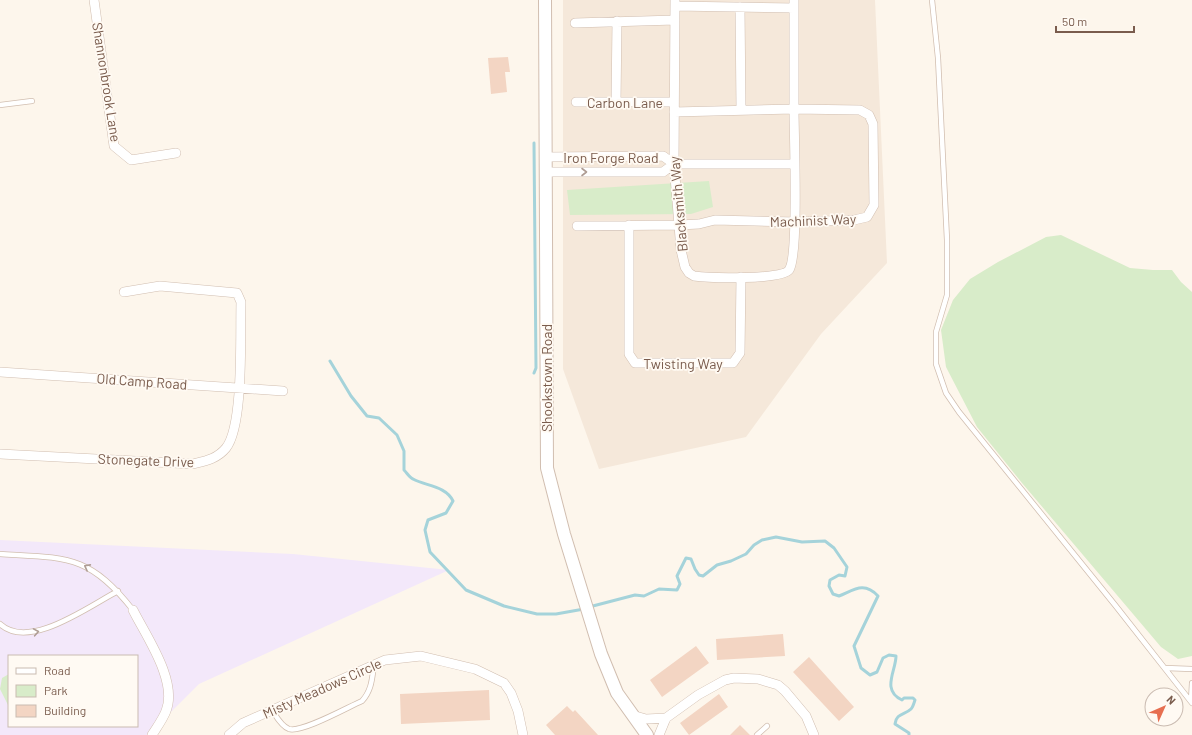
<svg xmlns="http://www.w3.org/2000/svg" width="1192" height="735" viewBox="0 0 1192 735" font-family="Barlow,sans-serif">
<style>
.residential{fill:#f5e8da}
.education{fill:#f3e8fa;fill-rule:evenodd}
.green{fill:#d8ecc9}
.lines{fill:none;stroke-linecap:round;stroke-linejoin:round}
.stream{stroke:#a5d3da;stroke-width:3}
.building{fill:#f3d5c3}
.service-casing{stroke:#d1beb0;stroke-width:6}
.minor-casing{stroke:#d1beb0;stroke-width:10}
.tertiary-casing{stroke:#d1beb0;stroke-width:14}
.service{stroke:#fff;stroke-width:4.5}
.minor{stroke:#fff;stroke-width:9}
.tertiary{stroke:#fff;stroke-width:12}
.oneway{stroke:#af9d94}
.labels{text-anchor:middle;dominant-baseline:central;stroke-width:3.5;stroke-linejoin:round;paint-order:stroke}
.street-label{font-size:14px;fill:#7a5c4d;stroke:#fffaf3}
</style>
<rect width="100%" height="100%" fill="#fdf6ec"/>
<!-- residential -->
<path class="residential" d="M563,0h312l12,263 -66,71 -75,103 -147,32 -36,-100z"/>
<!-- education -->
<path class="education" d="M0,540l293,14 156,16 -250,114 -28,28 -16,23h-155zM9,656h128v70h-128z"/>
<!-- green -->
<path class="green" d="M709,181l4,26 -22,7 -121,1 -3,-25z
M1061,235l69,33 23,2h19l9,12 11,10v364l-14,3 -17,-12 -139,-164 -45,-56 -31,-60 -5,-37 12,-30 17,-21 28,-17 48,-25z
M9,674v33l-9,-18 2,-11z"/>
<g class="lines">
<!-- stream -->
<path class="stream" d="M330,361l21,35 16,20 12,2 18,17 7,16v19c3,3 6,8 9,9 13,7 33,7 40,22l-7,12 -18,7 -3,10 5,22 36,38 38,16 33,8h19l28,-5
M534,373l2,-5 -2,-225
M589,607l46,-12 9,1 15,-7 18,1 3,-6 -3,-8 9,-18 5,1 4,10 4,6 4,1 14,-11 14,-4 15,-7 8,-9 8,-5 14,-3 26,5 23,-1 9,7 13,19 -2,9 -6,-1 -9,5 -1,6 4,8 6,2c15,-6 25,-15 39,0l-24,50 7,22 9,7 7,-3 6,-14 6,-3 7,1c0,15 -15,34 6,44l2,-2h9l2,2c-1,3 -2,7 -4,9 -6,6 -15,4 -16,15l14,9v2"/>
</g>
<!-- building -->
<path class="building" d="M508,57l2,15h-5l2,20 -16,2 -3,-36z
M783,634l2,22 -68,4 -1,-21z
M696,646l13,17 -47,34 -12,-17z
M809,657l45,50 -15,14 -46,-49z
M489,690l1,30 -89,4 -1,-30z
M719,694l9,13 -39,28 -9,-12z
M567,706l6,6 2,-2 23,25h-43l-9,-10z
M740,725l10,10h-20z"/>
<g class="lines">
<!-- service casing -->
<g class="service-casing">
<path id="service" d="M932,0l6,58 9,182v55l-11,37v32l10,29 13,19 156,193 77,98
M0,105l32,-4
M0,554c66,4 89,0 133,56
M0,624c29,27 89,-18 118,-33
M1165,668l27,1
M1191,701l1,-18
M272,710c4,6 9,16 17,19 13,4 59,-22 73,-28 10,-11 10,-23 12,-36
M757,735l10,-9"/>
</g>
<!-- minor casing -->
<g class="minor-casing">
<path id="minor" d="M94,0l20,146 17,14 45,-7
M675,0l-1,164 7,86 4,17 4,6 5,3c15,2 88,4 95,-6 10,-13 5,-136 5,-160 0,-37 0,-73 0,-110
M675,6l119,2
M740,7l1,103
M575,23l100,-3
M576,102h98
M616,103l1,-82
M545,157l118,-1 11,8
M545,172h118l11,-8h120
M629,225v129l6,9h98l7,-10 1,-76
M577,226l102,-1 20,-1 16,-4 80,2 59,-2 13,-3 7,-12 -1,-81 -4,-9 -9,-5 -66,-1 -120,3
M0,372l283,19
M0,454l193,10c12,-3 24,-5 33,-16 18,-23 14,-113 15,-146l-4,-9 -77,-7 -36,6
M133,610c13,26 45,71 33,101 -3,8 -9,16 -14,24
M632,715l14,4 20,-1 32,-23 27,-15 9,-2 24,1 20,6 7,6 21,25 8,19
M229,735l14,-12 142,-63 36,-4 54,13 29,14 7,10 7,18 5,24
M659,735l7,-17"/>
</g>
<!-- tertiary casing -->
<g class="tertiary-casing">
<path id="tertiary" d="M545,0l2,468 17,66 37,120 16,39 30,42"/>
</g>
<!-- service -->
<use href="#service" class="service"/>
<!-- minor -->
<use href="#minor" class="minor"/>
<!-- tertiary -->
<use href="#tertiary" class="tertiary"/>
</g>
<!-- one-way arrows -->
<defs><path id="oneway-chevron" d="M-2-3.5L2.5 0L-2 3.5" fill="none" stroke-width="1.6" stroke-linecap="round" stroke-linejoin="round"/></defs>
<g class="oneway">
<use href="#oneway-chevron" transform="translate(584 172)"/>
<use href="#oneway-chevron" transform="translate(87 567) rotate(-152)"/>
<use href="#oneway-chevron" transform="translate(36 632) rotate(-10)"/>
</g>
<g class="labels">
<!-- street labels -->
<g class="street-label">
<text transform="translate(107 82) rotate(81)">Shannonbrook Lane</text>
<text x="625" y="102">Carbon Lane</text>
<text x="611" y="157">Iron Forge Road</text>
<text transform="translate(678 204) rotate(-95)">Blacksmith Way</text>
<text transform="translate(813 220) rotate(-2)">Machinist Way</text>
<text x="683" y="363">Twisting Way</text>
<text transform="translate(546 378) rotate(-90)">Shookstown Road</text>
<text transform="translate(142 381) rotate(4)">Old Camp Road</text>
<text transform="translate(146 460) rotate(2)">Stonegate Drive</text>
<text transform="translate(322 688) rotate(-24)">Misty Meadows Circle</text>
</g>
</g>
<!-- legend -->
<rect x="8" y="655" width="130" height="72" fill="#fffaf3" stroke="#cabbb1"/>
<rect x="16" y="668" width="20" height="6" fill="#ffffff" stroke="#cabbb1"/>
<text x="44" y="675" font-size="12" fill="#7a5c4d">Road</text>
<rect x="16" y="685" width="20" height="12" fill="#d8ecc9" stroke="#cabbb1"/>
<text x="44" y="695" font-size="12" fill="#7a5c4d">Park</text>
<rect x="16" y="705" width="20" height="12" fill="#f3d5c3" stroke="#cabbb1"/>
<text x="44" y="715" font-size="12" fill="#7a5c4d">Building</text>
<!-- north arrow -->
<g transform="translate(1164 707) rotate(45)"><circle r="19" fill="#fffaf3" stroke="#cabbb1"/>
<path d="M0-3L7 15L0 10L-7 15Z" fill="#e76f51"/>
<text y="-6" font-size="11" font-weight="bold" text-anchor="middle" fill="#7a5c4d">N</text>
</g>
<!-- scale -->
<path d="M1056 26v6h78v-6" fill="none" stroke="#7a5c4d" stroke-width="2"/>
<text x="1062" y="26" font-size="12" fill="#7a5c4d" stroke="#fffaf3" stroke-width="3" paint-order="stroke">50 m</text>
</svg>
